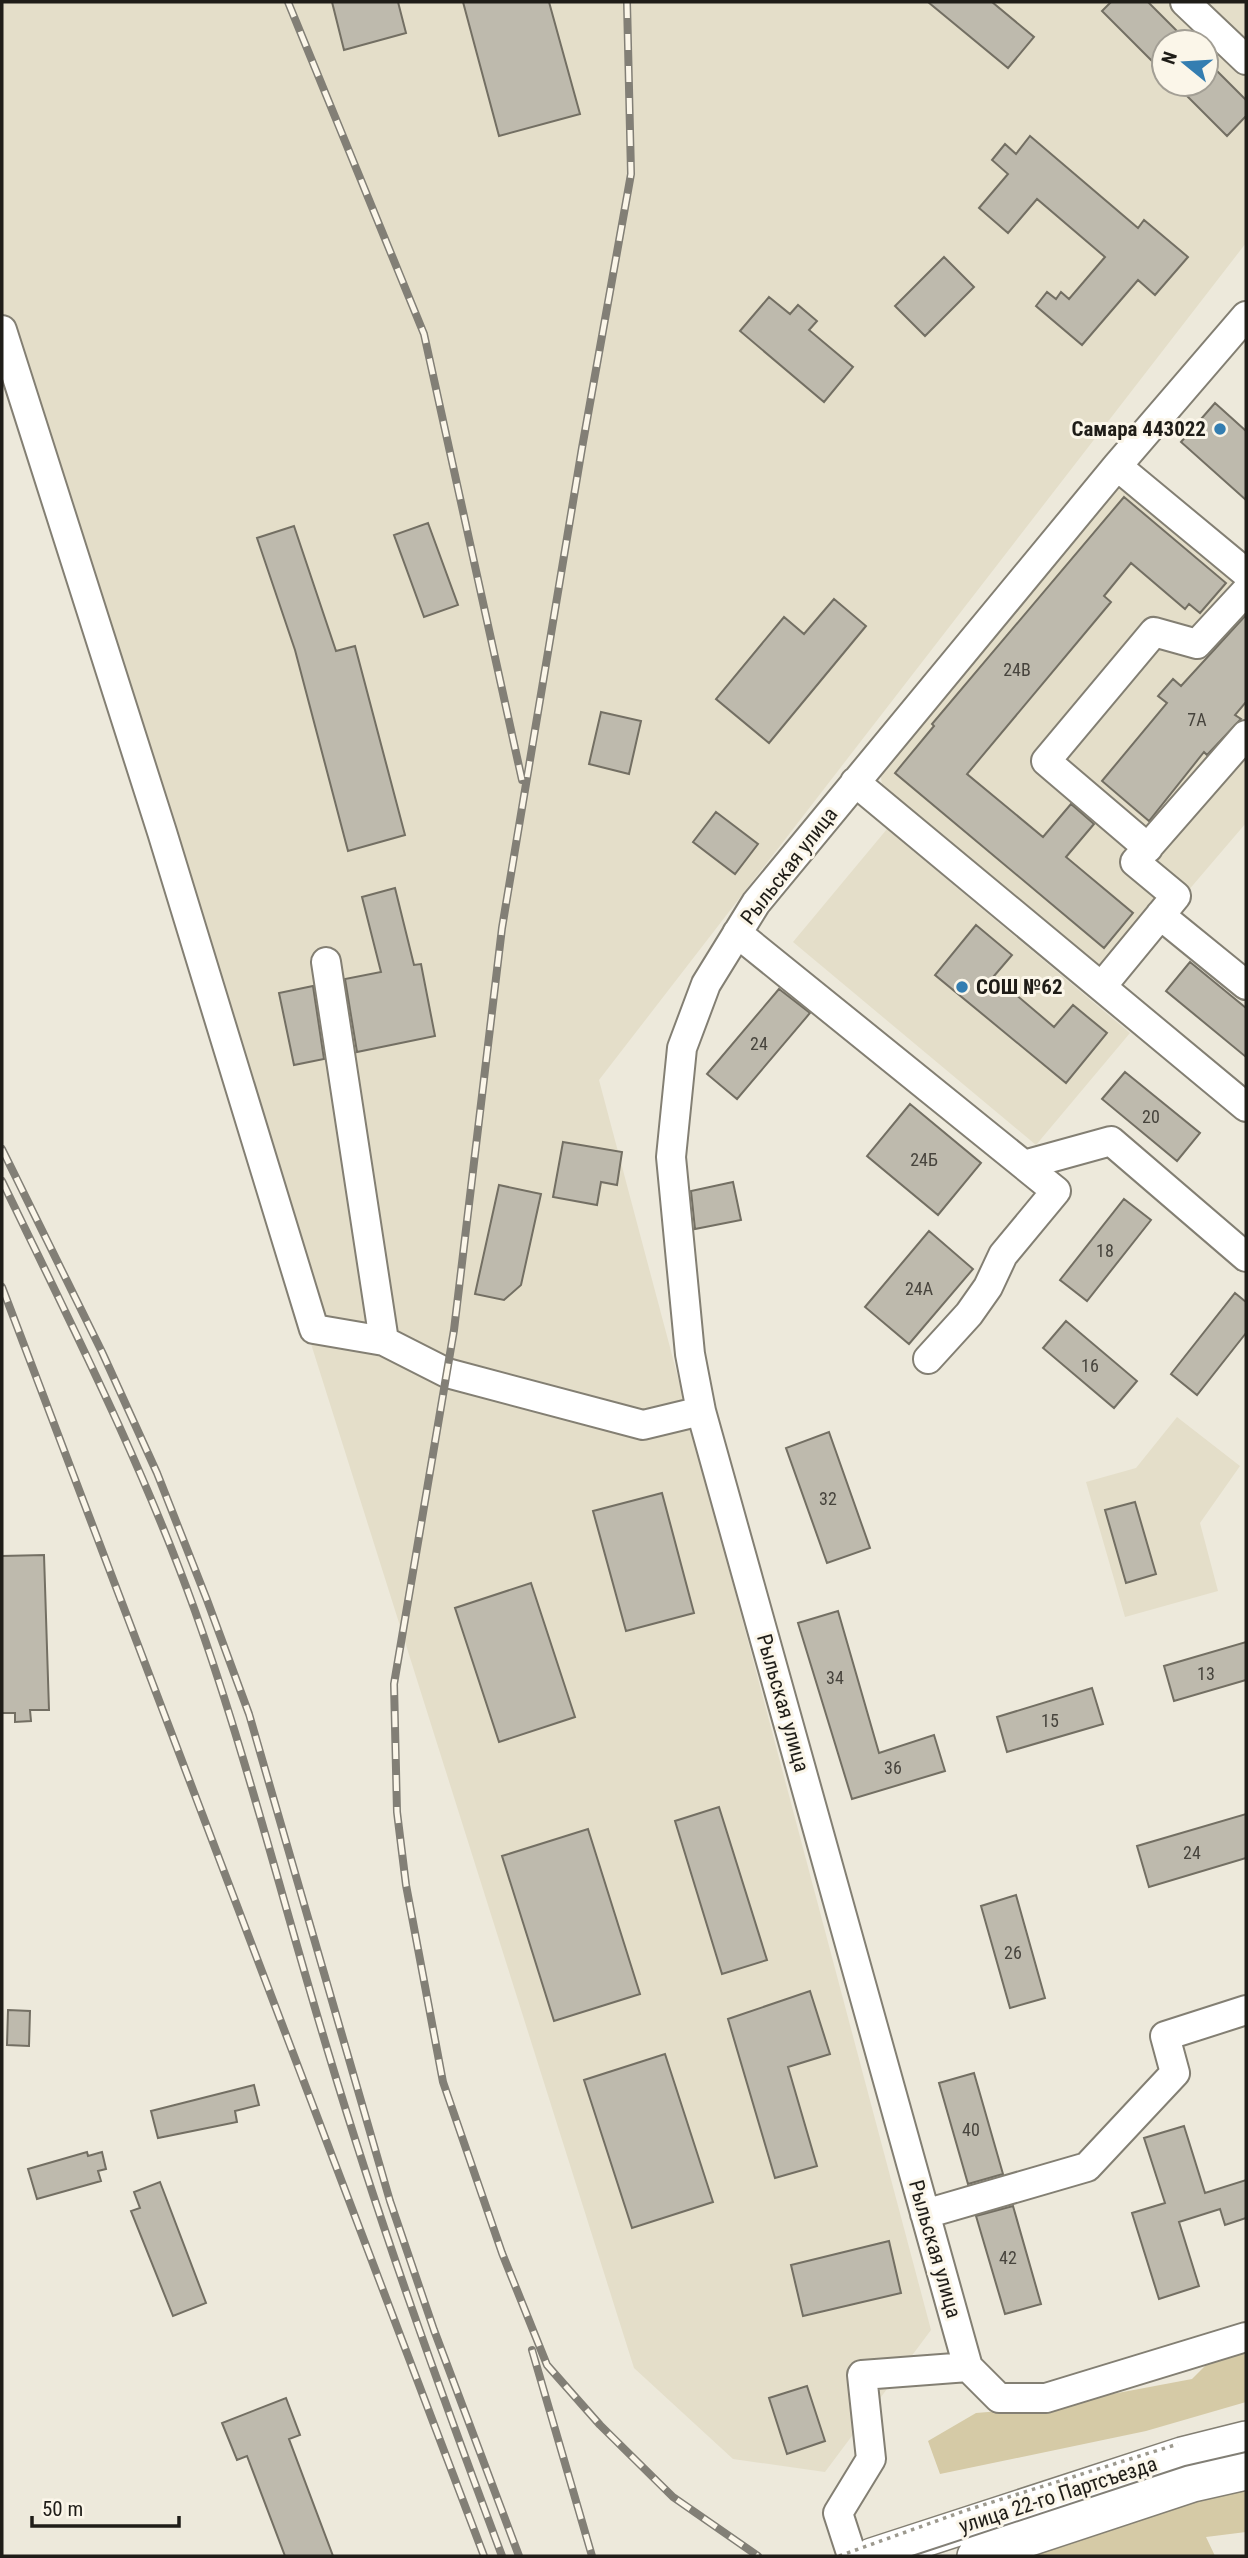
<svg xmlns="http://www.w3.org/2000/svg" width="1248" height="2558" viewBox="0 0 1248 2558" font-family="'Roboto Condensed',sans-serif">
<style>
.built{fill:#e4dec9;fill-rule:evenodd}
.green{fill:#d5caa6}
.building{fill:#bebaad;stroke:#736f63;stroke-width:2}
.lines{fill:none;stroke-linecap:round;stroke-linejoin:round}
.minor-casing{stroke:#837f73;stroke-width:32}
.major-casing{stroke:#837f73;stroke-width:38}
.minor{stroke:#fff;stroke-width:28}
.major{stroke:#fff;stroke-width:35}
.tram{stroke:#827f76;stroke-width:2}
.rail-casing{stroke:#827f76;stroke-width:8}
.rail{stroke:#fbf6e9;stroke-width:5;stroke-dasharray:16;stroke-linecap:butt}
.path-bridge{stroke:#9c998e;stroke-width:3.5;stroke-dasharray:3.5 5;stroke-linecap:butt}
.poi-dot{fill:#347eb1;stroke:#fbf6e9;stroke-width:2.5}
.labels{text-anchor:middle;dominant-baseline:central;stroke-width:6;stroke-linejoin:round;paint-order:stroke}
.number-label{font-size:18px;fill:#47443d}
.poi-label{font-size:21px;font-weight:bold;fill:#1f1d18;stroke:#fbf6e9;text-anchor:end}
.street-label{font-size:21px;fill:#1f1d18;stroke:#fbf6e9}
</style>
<rect width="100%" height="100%" fill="#ede9db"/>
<!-- built -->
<path class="built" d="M2,2h1244v241l-647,837 332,1250 -106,142 -92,-13 -99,-91 -632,-2004zM1164,42h42v42h-42z
M1123,483l123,101v239l-135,158 -228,-184 -3,-31z
M887,829l243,204 -94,112 -243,-203z
M1177,1417l63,49 -40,57 18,68 -93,26 -39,-135 50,-14z"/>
<!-- green -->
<path class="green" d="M1246,2325v77l-100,29 -206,43 -12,-33 48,-28 62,-5 154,-29z
M1246,2481v51l-40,5 9,19h-195z"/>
<!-- building -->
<path class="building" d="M332,2h66l8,31 -62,17z
M463,2h86l31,112 -81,22z
M928,2h64l42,35 -26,31z
M1111,2h37l40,40h-24v31l-62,-62z
M1206,60l40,40v16l-19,20 -52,-52h31z
M1030,136l108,92 6,-8 44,37 -33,38 -17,-15 -56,65 -46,-39 11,-14 9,7 5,-7 8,7 36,-42 -68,-58 -29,34 -29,-25 29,-34 -16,-14 13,-16 11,10z
M944,257l30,30 -49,49 -30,-30z
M769,297l21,17 8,-9 19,16 -8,9 44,37 -29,35 -84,-71z
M1215,403l31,28v69l-65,-58z
M1124,497l102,86 -26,30 -11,-9 -4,5 -54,-46 -27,33 7,6 -144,172 76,63 28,-33 23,20 -28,33 67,56 -29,35 -209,-175 39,-47 -2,-2z
M428,523l30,82 -34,12 -30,-82z
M294,526l42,125 19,-5 50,189 -57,16 -53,-201 -38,-112z
M834,599l32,27 -97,117 -53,-44 68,-82 20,17z
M1246,615v87l-11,13 6,4 -34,36 -3,-3 -55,69 -47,-40 65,-78 -9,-7 15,-17 8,7z
M601,712l40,9 -12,53 -40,-10z
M716,812l42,32 -23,30 -42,-32z
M395,888l19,77 7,-1 14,72 -78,16 -12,-73 36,-7 -19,-75z
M976,925l36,30 -18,21 60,51 19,-22 34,28 -41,50 -131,-108z
M1190,962l56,46v49l-80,-66z
M313,986l11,73 -30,6 -15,-72z
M779,989l31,24 -73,86 -30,-25z
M1125,1072l75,61 -23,28 -75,-62z
M910,1104l71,59 -43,52 -71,-59z
M563,1142l59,10 -5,33 -16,-3 -4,23 -44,-8z
M733,1182l8,38 -46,9 -4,-38z
M499,1185l42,9 -20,91 -17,15 -29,-6z
M1124,1199l27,21 -64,81 -27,-21z
M929,1231l44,38 -64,75 -44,-37z
M1235,1293l11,9v31l-49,62 -26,-21z
M1066,1321l71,60 -23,27 -71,-60z
M829,1432l41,116 -43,15 -41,-115z
M662,1493l32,120 -68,18 -33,-120z
M1135,1502l21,72 -30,9 -21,-73z
M44,1555l5,155h-19l1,11 -16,1v-9h-13v-157z
M531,1583l44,134 -76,25 -44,-134z
M838,1611l41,142 55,-18 11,36 -93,28 -54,-176z
M1246,1642v38l-72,21 -10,-35z
M1092,1688l11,36 -96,28 -10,-35z
M719,1807l48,153 -45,14 -47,-153z
M1246,1814v44l-97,29 -12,-41z
M588,1829l52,165 -86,27 -52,-165z
M1016,1895l29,103 -35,10 -29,-102z
M810,1991l20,63 -42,13 29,99 -42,12 -47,-159z
M8,2010l22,1 -1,35 -22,-1z
M665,2054l48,148 -81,26 -48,-148z
M974,2073l29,101 -35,10 -29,-101z
M254,2085l5,20 -24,6 2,11 -79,16 -7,-27z
M1184,2126l21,67 41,-13v38l-21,7 -5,-16 -41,13 20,64 -40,13 -27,-86 33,-10 -21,-65z
M87,2152l1,4 14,-4 4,17 -8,2 3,10 -64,18 -9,-30z
M160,2182l46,121 -33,13 -42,-105 9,-3 -6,-16z
M1013,2206l28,98 -36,10 -29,-98z
M889,2241l12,52 -98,23 -12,-51z
M807,2386l18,55 -38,13 -18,-56z
M286,2398l14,37 -11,4 44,117h-48l-38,-100 -10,4 -15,-37z"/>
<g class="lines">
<!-- minor casing -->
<g class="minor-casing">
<path id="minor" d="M1185,2l61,58
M1246,316l-129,150 -361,437 -50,81 -24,64 -11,109 19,197 11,57 267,956 31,31h47l200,-61
M2,330l160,502 152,497 70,12
M1117,466l129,107
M855,782l391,325
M1148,848l-102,-87 108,-129 43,12 49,-53
M1160,915l86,70
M737,933l319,258 -53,64 -15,32 -19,27 -41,45
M326,962l58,379 63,32 196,52 58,-14
M1102,986l74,-90 -41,-34 111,-127
M1024,1165l87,-24 135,116
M925,2214l162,-47 88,-94 -10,-37 81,-26
M852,2556l-14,-43 33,-54 -9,-84 106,-8"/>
</g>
<!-- major casing -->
<g class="major-casing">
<path id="major" d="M872,2556l310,-101 64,-16
M975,2556l218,-72 53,-12"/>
</g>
<!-- minor -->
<use href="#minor" class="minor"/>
<!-- major -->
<use href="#major" class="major"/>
<!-- tram -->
<path class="tram" d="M912,2556l273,-90 61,-14"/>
<!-- rail casing -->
<g class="rail-casing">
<path id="rail" d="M288,2l136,332 98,446
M627,2l4,172 -49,274 -80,480 -48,402 -60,354 3,128 9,73 37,197 59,171 45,112 53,60 73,72 85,59
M2,1149l100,203 55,121 50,127 42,114 141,487 44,129 85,226
M2,1181c68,141 140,282 193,430 52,146 89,296 134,444 51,170 111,335 173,501
M2,1287l482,1269
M532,2350l60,206"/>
</g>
<!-- rail -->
<use href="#rail" class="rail"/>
<!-- path-bridge -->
<path class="path-bridge" d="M839,2556l128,-46 211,-66"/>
</g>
<!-- markers -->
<g class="poi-dot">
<circle cx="1220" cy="429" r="7"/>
<circle cx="962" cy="987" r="7"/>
</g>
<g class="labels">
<!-- number labels -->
<g class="number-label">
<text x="1017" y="669">24В</text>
<text x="1197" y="719">7А</text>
<text x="759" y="1043">24</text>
<text x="1151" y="1116">20</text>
<text x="924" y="1159">24Б</text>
<text x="1105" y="1250">18</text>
<text x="919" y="1288">24А</text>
<text x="1090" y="1365">16</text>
<text x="828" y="1498">32</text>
<text x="1206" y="1673">13</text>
<text x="835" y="1677">34</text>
<text x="1050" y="1720">15</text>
<text x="893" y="1767">36</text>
<text x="1192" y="1852">24</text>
<text x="1013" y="1952">26</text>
<text x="971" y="2129">40</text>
<text x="1008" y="2257">42</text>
</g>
<!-- poi labels -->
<g class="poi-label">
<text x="1206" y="429">Самара 443022</text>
<text x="976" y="987" text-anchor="start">СОШ №62</text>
</g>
<!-- street labels -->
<g class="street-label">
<text transform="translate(789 866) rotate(-52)">Рыльская улица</text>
<text transform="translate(783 1703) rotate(74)">Рыльская улица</text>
<text transform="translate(935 2249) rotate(74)">Рыльская улица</text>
<text transform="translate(1058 2495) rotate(-18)">улица 22-го Партсъезда</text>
</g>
</g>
<!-- border -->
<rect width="1248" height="2558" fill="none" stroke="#1f1d18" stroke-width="7"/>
<!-- north arrow -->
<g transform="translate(1185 63) rotate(288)"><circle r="33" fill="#fbf6e9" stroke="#a39f95" stroke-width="2"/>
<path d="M0-5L12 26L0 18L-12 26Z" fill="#347eb1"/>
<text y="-10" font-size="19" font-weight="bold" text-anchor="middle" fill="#1f1d18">N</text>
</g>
<!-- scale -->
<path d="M32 2516v10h147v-10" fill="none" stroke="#1f1d18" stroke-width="3.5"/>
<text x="42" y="2516" font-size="21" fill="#1f1d18" stroke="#fbf6e9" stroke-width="5" paint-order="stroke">50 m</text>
</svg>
